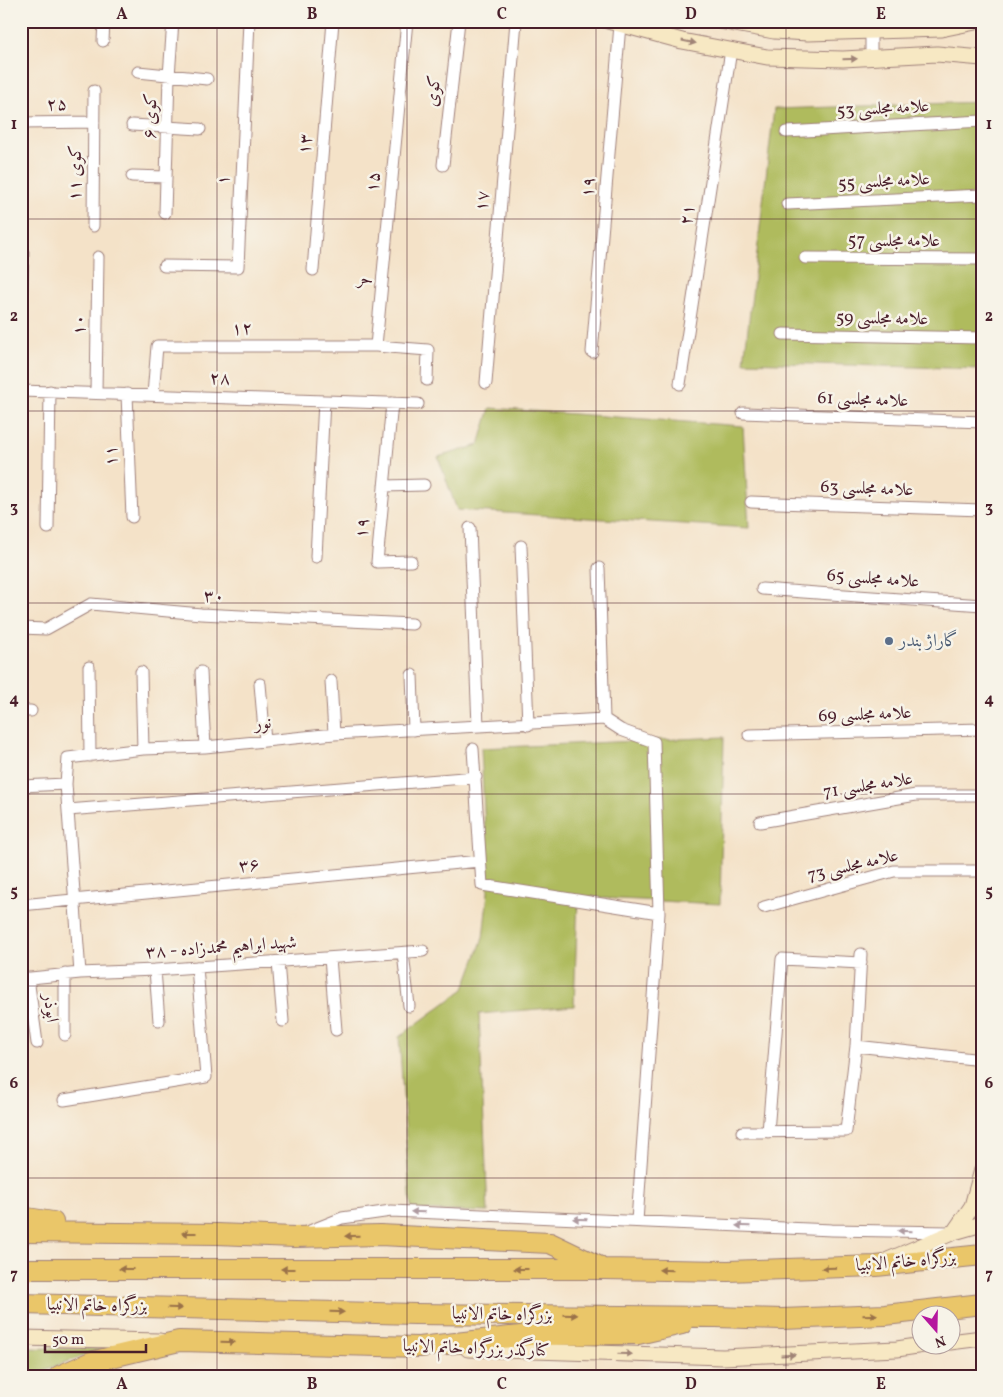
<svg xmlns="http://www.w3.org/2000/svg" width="1003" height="1397" viewBox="0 0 1003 1397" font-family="Vollkorn,Amiri,serif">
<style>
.green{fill:#afbb5d;stroke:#7c6d44}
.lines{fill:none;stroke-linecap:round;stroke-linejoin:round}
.street-casing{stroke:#9f807a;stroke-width:13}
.secondary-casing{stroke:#9f807a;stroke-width:17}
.highway-casing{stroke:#9f807a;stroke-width:22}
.street{stroke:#fff;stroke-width:11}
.secondary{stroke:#f7e8c3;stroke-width:15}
.highway{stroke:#eac669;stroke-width:20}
.oneway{fill:#a08477}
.oneway2{fill:#ae9aa0}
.oneway3{fill:#9a724a}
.grid{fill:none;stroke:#4a1f2b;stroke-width:1;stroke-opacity:0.55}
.service-dot{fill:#5c6f8a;stroke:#f7f3e8;stroke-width:2}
.labels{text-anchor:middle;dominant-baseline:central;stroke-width:5;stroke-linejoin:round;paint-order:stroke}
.street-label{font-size:18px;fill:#4a1f2b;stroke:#f7f3e8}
.service-label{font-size:18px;fill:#4e5e75;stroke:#f7f3e8;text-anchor:start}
.neighbourhood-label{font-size:19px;fill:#4a1f2b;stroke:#f7f3e8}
.neatline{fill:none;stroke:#4a1f2b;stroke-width:2}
.grid-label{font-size:16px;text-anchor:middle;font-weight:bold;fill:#4a1f2b}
</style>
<rect width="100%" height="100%" fill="#f7f3e8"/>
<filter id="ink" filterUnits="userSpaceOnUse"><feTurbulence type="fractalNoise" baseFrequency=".02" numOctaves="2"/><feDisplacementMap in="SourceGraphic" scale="10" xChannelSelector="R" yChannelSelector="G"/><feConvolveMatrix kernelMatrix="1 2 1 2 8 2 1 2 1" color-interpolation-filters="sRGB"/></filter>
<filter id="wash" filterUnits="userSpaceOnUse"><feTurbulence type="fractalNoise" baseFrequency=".0096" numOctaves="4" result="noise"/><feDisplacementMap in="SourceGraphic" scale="20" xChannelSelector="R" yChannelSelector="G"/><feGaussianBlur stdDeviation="1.12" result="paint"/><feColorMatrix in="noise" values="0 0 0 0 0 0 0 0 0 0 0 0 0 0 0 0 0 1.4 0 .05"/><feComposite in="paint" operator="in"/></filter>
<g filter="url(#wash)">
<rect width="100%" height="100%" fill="#f4e2c8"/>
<!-- green -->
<path class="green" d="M982,102v267l-238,-7 30,-253z
M490,408l253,18 6,102 -292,-18 -19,-53 41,-12z
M724,737l-4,167 -142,-7 -4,109 -95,8 9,198 -77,-2 -12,-173 65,-48 19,-51 5,-46 -7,-144z
M21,1348l82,1 -75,27h-7z"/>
</g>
<g filter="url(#ink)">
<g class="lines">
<!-- street casing -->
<g class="street-casing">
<path id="street" d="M871,21v37
M103,41l1,-20
M138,72l69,7
M21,123l73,-1
M132,125l68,4
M786,132l196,-11
M443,165l16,-144
M132,176l34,1
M787,204l195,-9
M165,213l4,-137 4,-55
M93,226l1,-135
M805,258l177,1
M164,266l74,1 11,-246
M313,270l20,-249
M21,309l2,-56
M783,334l199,4
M376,346l31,-325
M592,352l28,-327
M486,383l30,-362
M680,384l51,-334
M21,391l397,13
M96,393l2,-136
M127,394l5,123
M153,395l4,-49h219l52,4 -1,30
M392,403l-15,159 34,-1
M743,413l239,9
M384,486l40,-1
M751,502l231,8
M48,528l2,-137
M470,528l8,198
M521,546l7,179
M316,557l8,-156
M599,568l5,151
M762,589l220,16
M21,628l25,1 45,-25 110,10 211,10
M89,667l1,89
M141,672l2,77
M201,672l4,75
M412,675l2,55
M331,681l3,53
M260,684l5,57
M21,711h10
M604,719l17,11 33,12 5,171
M749,735l233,-6
M473,749l9,136 177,28 -22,308
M21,786l45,-2
M68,810l408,-33
M760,822l156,-27h66
M21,905l459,-44
M764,907l130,-36h88
M403,953l6,53
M330,958l6,72
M278,962l5,59
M155,970l4,51
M80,973l-14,-189 2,-26 75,-9 62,-2 129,-13 270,-15
M65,974v61
M28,978l9,65
M21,979l59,-6 75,-3 268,-19
M856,1046l126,14
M64,1100l142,-23 -9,-110
M742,1132l104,-1 10,-85 5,-92
M768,1132l14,-173 79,4
M307,1232l35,-14 49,-7 441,19 117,2"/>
</g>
<!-- secondary casing -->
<g class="secondary-casing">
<path id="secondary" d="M608,21l74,20 85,16 76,2 94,-5 45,4
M719,21l55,10 34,2 133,-4 39,-8
M954,1232l18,-26 10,-36
M888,1260l66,-28 28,-8
M21,1338l139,3
M950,1342l32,-4
M468,1349l255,8 174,-8 33,-5"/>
</g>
<!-- highway casing -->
<g class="highway-casing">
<path id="highway" d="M21,1217l32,5
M21,1232l196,2 78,3 85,-2 170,8 48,23
M21,1269h583l124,2 148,-5 106,-11
M21,1304l394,10 301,3 66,2 103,-4 97,-11
M59,1376l32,-14 88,-21 240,6 110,-12 109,-1 44,-10"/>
</g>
<!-- street -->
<use href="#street" class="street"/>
<!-- secondary -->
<use href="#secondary" class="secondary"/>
<!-- highway -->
<use href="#highway" class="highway"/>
</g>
<!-- one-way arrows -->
<defs><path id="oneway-solid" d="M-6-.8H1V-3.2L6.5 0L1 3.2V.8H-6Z" transform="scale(1.25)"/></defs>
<g class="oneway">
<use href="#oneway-solid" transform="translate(689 42) rotate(11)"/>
<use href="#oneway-solid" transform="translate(850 59) rotate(-2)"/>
<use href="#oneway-solid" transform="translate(625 1354) rotate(2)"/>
<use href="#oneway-solid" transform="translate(788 1355) rotate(-3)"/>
</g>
<g class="oneway2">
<use href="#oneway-solid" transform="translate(418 1212) rotate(-178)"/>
<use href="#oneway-solid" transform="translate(580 1219) rotate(-178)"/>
<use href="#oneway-solid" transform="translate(743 1226) rotate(-178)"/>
<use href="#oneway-solid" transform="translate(905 1231) rotate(-179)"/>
</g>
<g class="oneway3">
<use href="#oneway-solid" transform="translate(189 1233) rotate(-180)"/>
<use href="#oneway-solid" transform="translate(352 1236) rotate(178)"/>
<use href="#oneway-solid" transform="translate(829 1268) rotate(178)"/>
<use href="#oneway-solid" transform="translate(126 1269) rotate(180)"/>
<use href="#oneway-solid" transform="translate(288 1269) rotate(180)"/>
<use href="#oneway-solid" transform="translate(521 1269) rotate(180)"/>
<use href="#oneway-solid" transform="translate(666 1270) rotate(-179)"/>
<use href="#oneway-solid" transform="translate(175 1308) rotate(1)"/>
<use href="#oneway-solid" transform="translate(337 1312) rotate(1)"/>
<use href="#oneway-solid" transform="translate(570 1315) rotate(1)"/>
<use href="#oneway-solid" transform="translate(870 1315) rotate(-2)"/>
<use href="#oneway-solid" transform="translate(228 1342) rotate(1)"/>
</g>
</g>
<!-- grid -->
<path class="grid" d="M217,21v1355M407,21v1355M596,21v1355M786,21v1355M21,219h961M21,411h961M21,603h961M21,794h961M21,986h961M21,1178h961"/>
<!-- markers -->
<circle class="service-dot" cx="889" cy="641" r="5"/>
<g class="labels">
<!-- street labels -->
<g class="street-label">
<text transform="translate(434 91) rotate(-84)">کوی</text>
<text transform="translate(57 105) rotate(-1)">۲۵</text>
<text transform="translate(883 109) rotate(-3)">علامه مجلسی 53</text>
<text transform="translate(151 116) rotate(-88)">کوی ۶</text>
<text transform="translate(306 144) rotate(-85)">۱۳</text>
<text transform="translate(76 173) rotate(-89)">کوی ۱۱</text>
<text transform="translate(224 180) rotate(-87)">۱</text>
<text transform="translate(374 182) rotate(-85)">۱۵</text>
<text transform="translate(884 182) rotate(-3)">علامه مجلسی 55</text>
<text transform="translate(589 187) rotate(-85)">۱۹</text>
<text transform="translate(483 201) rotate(-85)">۱۷</text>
<text transform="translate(688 215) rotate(-81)">۲۱</text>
<text x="894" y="241">علامه مجلسی 57</text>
<text transform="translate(882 319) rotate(1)">علامه مجلسی 59</text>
<text transform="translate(80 325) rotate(-89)">۱۰</text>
<text x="242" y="329">۱۲</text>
<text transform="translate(220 379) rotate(2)">۲۸</text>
<text transform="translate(863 400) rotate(2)">علامه مجلسی 61</text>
<text transform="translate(112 456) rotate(-92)">۱۱</text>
<text transform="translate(867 489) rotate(2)">علامه مجلسی 63</text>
<text transform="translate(363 528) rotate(-85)">۱۹</text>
<text transform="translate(873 579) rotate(4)">علامه مجلسی 65</text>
<text transform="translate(214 597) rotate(3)">۳۰</text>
<text transform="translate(865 715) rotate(-2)">علامه مجلسی 69</text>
<text transform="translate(263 724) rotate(-6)">نور</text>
<text transform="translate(868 786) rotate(-9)">علامه مجلسی 71</text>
<text transform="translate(249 866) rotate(-5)">۳۶</text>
<text transform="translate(853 866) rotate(-13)">علامه مجلسی 73</text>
<text transform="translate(221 948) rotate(-4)">شهید ابراهیم محمدزاده - ۳۸</text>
<text transform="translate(50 1008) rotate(83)">ابوذر</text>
<text transform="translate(906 1262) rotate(-5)">بزرگراه خاتم الانبیا</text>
<text transform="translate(97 1306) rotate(1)">بزرگراه خاتم الانبیا</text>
<text transform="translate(502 1315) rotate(1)">بزرگراه خاتم الانبیا</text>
<text transform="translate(476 1349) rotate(2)">کنارگذر بزرگراه خاتم الانبیا</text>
</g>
<!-- service labels -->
<g class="service-label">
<text x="899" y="641">گاراژ بندر</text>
</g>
<!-- neighbourhood labels -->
<g class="neighbourhood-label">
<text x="365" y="279">حر</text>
</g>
</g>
<!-- margin -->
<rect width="1003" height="1397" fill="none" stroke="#f7f3e8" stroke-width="55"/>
<!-- north arrow -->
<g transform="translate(936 1330) rotate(160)"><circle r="24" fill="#f7f3e8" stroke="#b29e9c"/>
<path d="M0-4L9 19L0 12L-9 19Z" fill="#b5179e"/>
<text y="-8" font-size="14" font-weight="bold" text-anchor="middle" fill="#4a1f2b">N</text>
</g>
<!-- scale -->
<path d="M45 1344v8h101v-8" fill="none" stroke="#4a1f2b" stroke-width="2.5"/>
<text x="52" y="1344" font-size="15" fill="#4a1f2b" stroke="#f7f3e8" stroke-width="4" paint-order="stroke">50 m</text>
<rect x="28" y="28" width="948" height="1342" class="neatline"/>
<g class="grid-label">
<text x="122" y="19">A</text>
<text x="312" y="19">B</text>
<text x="502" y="19">C</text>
<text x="691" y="19">D</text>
<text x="881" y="19">E</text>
<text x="14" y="129">1</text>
<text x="989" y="129">1</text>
<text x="14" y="321">2</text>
<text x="989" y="321">2</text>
<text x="14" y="512">3</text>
<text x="989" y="512">3</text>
<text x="14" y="704">4</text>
<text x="989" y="704">4</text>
<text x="14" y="896">5</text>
<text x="989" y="896">5</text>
<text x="14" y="1088">6</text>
<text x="989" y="1088">6</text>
<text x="14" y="1279">7</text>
<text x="989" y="1279">7</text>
<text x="122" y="1389">A</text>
<text x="312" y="1389">B</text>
<text x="502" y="1389">C</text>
<text x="691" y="1389">D</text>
<text x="881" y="1389">E</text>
</g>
</svg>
